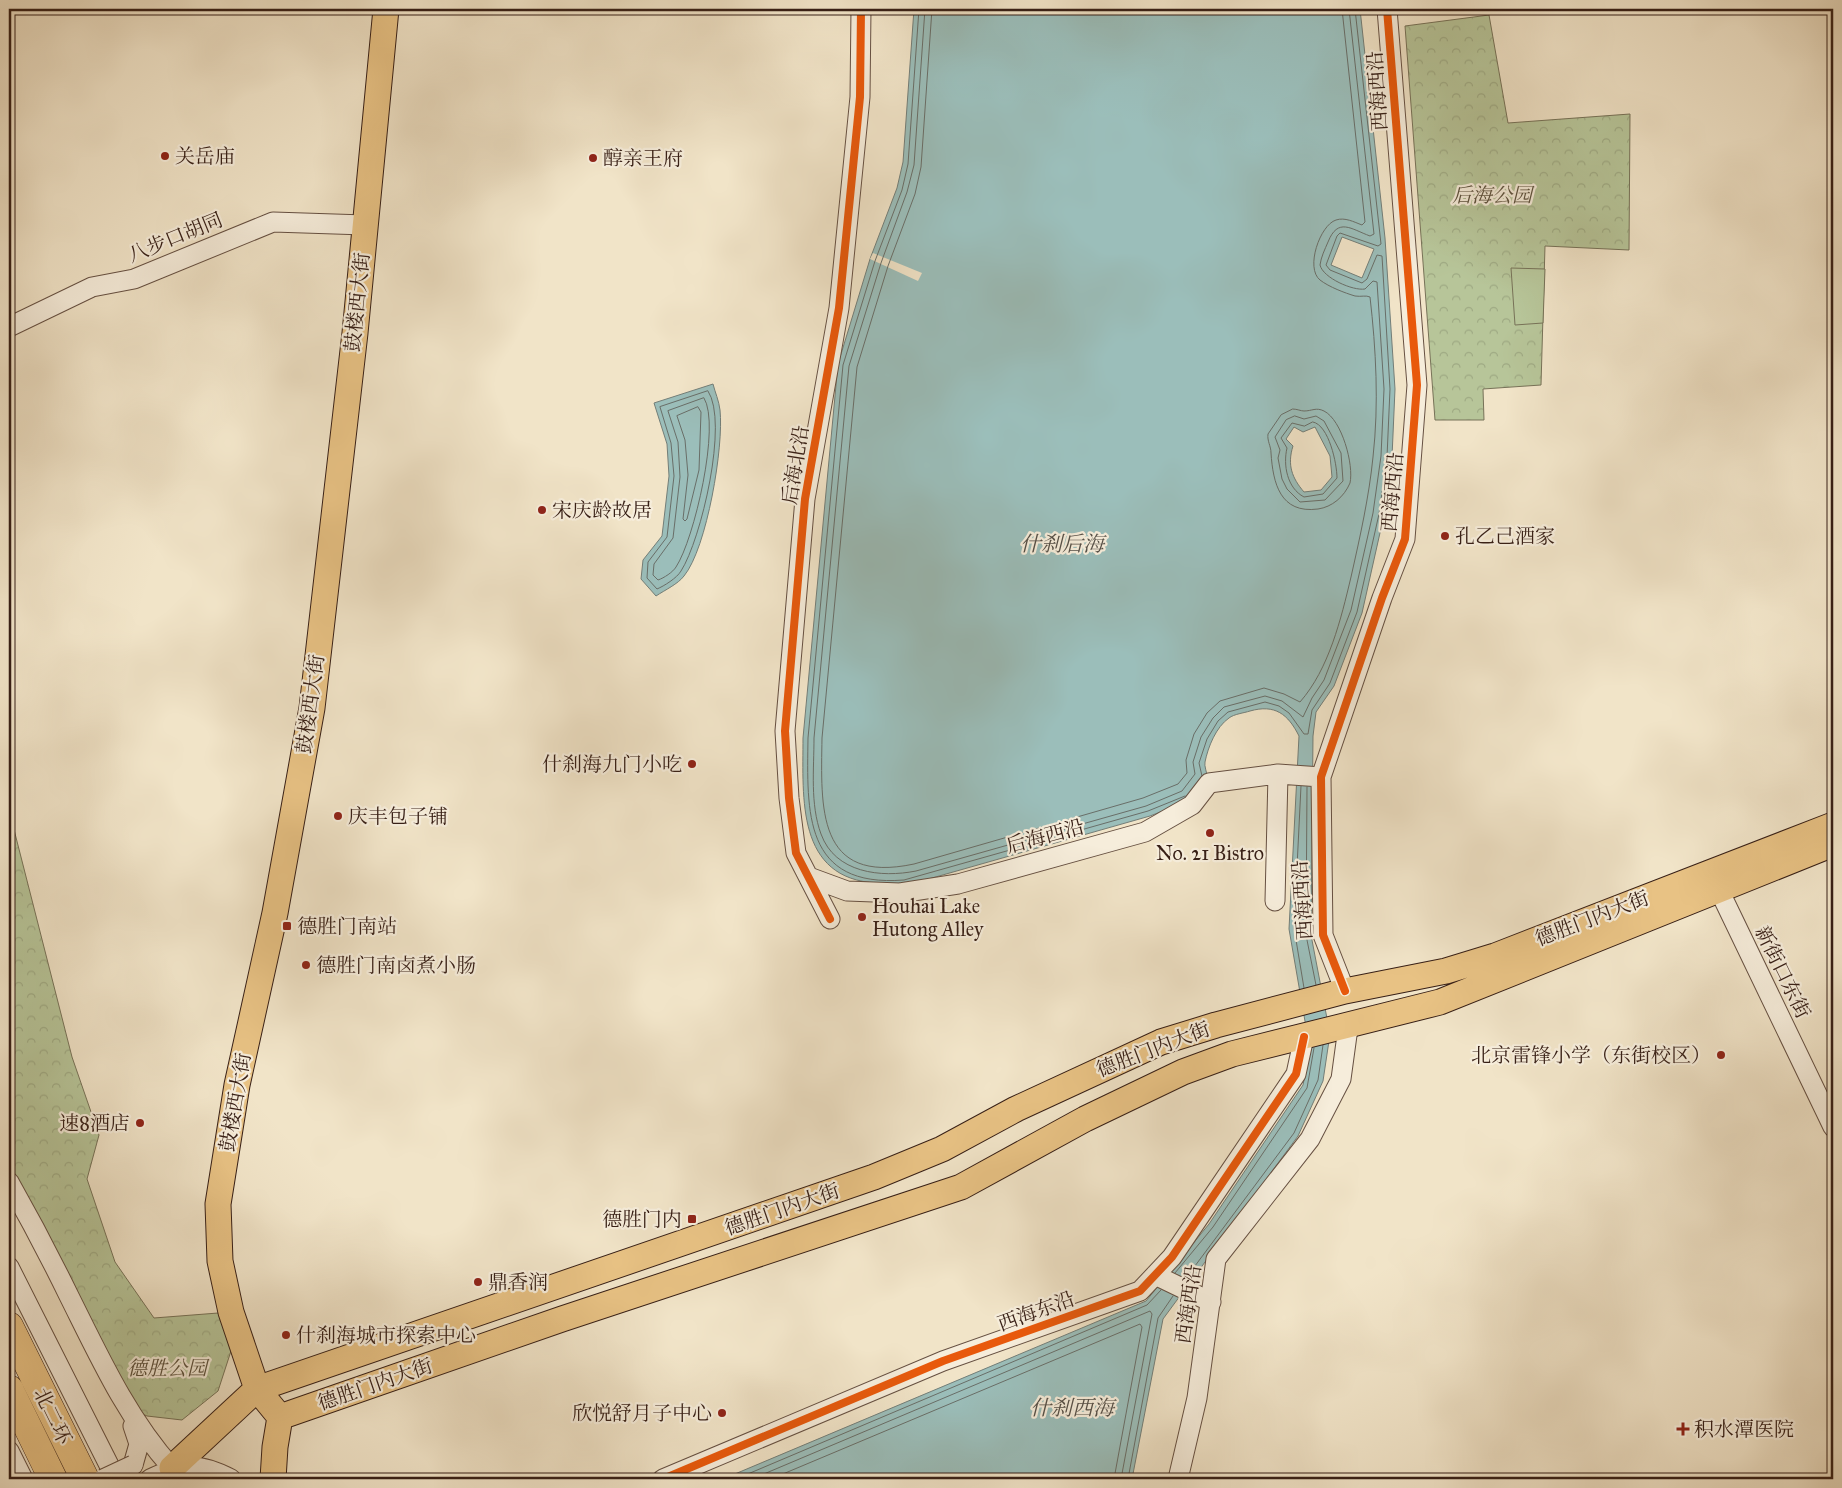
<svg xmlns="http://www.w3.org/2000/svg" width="1842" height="1488" viewBox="0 0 1842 1488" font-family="'IM FELL Great Primer','Noto Serif SC',serif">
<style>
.park{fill:url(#park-crowns);stroke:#777258}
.garden{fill:#b7c599;stroke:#777258}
.water{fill:#9bbeba;stroke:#737e78;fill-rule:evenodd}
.pier{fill:#f1e4c8}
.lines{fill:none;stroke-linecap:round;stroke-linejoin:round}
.shore{stroke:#696e68;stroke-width:1}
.minor-casing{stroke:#665042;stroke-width:21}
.major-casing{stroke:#371f16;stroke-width:27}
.highway-casing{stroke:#371f16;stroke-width:29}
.minor{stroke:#f6eddb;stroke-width:19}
.major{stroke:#e8c284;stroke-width:25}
.highway{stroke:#e8c284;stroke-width:28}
.minor-bridge-casing{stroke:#665042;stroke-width:21;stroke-linecap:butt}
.minor-bridge{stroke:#f6eddb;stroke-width:19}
.cycleway-casing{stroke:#f6eddb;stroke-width:11}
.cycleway{stroke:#e8590c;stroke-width:8}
.poi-dot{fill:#8f2418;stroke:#f6eddb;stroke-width:2}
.labels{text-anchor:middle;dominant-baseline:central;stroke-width:4.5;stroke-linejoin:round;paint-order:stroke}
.street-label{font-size:20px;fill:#371f16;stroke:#f6eddb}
.poi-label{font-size:20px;fill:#371f16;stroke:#f6eddb;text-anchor:start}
.park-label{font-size:20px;font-style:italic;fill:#5d513d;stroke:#f6eddb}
.water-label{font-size:21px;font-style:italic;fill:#554f47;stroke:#f6eddb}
</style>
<defs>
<pattern id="park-crowns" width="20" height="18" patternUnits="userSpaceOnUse" patternTransform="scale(1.25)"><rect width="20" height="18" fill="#b7c599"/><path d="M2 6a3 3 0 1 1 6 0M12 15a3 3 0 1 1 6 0" fill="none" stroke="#9ea983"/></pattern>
</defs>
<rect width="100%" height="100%" fill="#f1e4c8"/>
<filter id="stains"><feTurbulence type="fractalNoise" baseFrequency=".004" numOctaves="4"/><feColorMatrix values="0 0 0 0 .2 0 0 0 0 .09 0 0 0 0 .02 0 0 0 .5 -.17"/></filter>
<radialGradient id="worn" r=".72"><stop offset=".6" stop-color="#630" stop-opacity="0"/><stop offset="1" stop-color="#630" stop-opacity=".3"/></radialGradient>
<!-- park -->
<path class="park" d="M1489,15l19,108 122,-9 -1,136 -84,-4 -4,139 -58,4 1,31h-49l-30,-394z
M9,810l63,247 27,78 -12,44 28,83 39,56 77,-6 8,25 -8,14 -13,40 -36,29 -35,-4 -21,-9 -117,-225z"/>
<!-- garden -->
<path class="garden" d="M1511,268l34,1 -2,54 -28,2z"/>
<!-- water -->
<path class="water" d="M914,9h446l25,229 10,151 -3,68 -8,58 -22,98 -28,73 -18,26 -3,24 -2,199 19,99 -7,47 -25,55 -135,183 -31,160h-409l423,-178 63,-77 94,-139 7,-35 -21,-121 10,-193c-11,-22 -24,-32 -49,-25 -6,2 -16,3 -21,7 -13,9 -21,29 -24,44 -1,4 2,10 2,15l-19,24 -38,15 -232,66c-14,3 -27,2 -41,1 -81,-4 -74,-85 -74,-145l35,-374 32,-105 27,-71 6,-26zM1342,237l32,12 -12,29 -31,-13zM1294,427l9,5 12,-5 15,29 2,21 -11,13 -17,2c-12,-14 -17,-27 -11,-46l-7,-7z
M713,384c2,8 6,17 7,26 4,36 -13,138 -36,166 -6,8 -19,14 -28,20l-15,-17 2,-19 19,-24 7,-60 -2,-32 -13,-41z"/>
<!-- pier -->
<path class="pier" d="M873,253l49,20 -4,8 -48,-22z"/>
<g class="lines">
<!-- shore -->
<path class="shore" d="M919,9l-11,155 -6,26 -27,71 -32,104 -35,373c-1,74 -5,150 96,142l244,-69 37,-15
M925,9l-11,156 -7,27 -26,71 -32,103 -35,372c0,31 -4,66 7,96 14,39 60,44 95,37l230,-65 36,-15 13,-17 -2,-12 8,-25 12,-19 11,-11 41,-11 17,5 21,16 9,-19 12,-18 27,-70 22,-97 8,-57 3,-67 -7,-107 -4,-1 -8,8c-12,2 -42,-11 -45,-24 1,-8 5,-16 8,-23 10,-25 23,-13 42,-6l4,-2 -25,-225
M932,9l-11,158 -6,27 -27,72 -31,101 -35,371c-1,69 -6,147 92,126l229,-66 35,-14 9,-11 -1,-13 8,-26 13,-21 13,-12 44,-13 20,6 16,8c29,-33 41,-83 51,-125 9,-40 18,-80 22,-120 6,-53 3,-108 -3,-160 -4,-2 -9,0 -15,-1 -10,-3 -26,-9 -35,-16 -15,-12 0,-55 16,-60 9,-3 18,2 26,5l3,-3 -23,-213
M708,391c21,31 -7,149 -27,180 -4,7 -17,15 -24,18l-10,-11 1,-16 19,-25 7,-61 -3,-33 -11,-36z
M704,398c17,27 -10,142 -28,169 -3,5 -12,11 -18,13l-5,-5 1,-11 19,-26 7,-61 -2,-35 -10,-31z
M698,407l3,5 -2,58 -12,49 -2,2 -2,-2 5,-44 -3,-35 -8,-24z
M1293,409c4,0 8,2 11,2 8,0 12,-4 20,0 18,9 30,54 26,72 -6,14 -18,24 -32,26 -38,5 -45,-26 -47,-56 0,-7 -4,-12 -3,-19l13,-19z
M1295,416l9,3 12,-3 8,5 17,32 2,28 -18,19 -25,2 -13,-13 -5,-10 -4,-21 2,-8 -5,-13 11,-17z
M1313,422c16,3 24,42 24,56l-14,16 -19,3c-17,-9 -21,-32 -17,-49l-6,-10 11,-15 12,3z
M1202,776l-3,-13 8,-24 11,-18 10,-9 37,-10 14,4 10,7 15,21h4l4,-24 18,-27 27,-71 22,-98 8,-57 3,-68 -8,-133 -5,-1 -10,24 -5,4 -32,-13 -4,-5 11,-29 3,-3 38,13 3,-2 -26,-235
M1301,786l-7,142 10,60
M1307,787l-1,148 10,50
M1175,1273l38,-46 94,-139 7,-40
M1186,1278l108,-145 24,-53 5,-35
M736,1479l411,-174 14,-15
M752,1479l398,-168 2,3 -31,165
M771,1479l369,-155 2,3 -28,152
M1128,1479l30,-161 15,-22"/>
<!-- minor casing -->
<g class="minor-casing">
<path id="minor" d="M9,327l83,-40 42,-8 139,-57 92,3
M809,877l38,14 53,2 58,-9 187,-52 47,-27 17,-22 69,-9 43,3
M1716,877l3,13 114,237
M1275,901l3,-127
M830,919l-34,-66 -7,-55 -4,-67 20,-232 34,-191 21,-211 1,-88
M1345,991l-22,-56 -2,-158 61,-179 23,-59 12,-154 -30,-376
M9,1182c21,37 41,75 60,114 30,60 58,122 103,172
M9,1267l107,212
M1155,1275l56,27
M9,1451l14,28
M133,1465l6,-21 -6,-18
M150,1479c31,-15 49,-17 81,0
M663,1479l280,-118 197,-70 32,-34 124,-183 8,-37
M1178,1479l19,-81 19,-139 94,-120 31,-60 6,-44 4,-12"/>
</g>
<!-- major casing -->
<g class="major-casing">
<path id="major" d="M280,1417l282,-98 399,-132 124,-68 98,-47 49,-18 208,-52 393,-158
M172,1468l85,-79 617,-212 68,-28 74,-40 145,-67 55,-17 129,-34 101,-20 49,-15 338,-131
M273,1479l2,-32 5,-30 -23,-28 -26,-77 -11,-51 -2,-57 19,-119 38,-172 37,-205 43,-375 31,-324"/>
</g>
<!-- highway casing -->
<g class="highway-casing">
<path id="highway" d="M9,1326l76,153
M9,1389l44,90"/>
</g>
<!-- minor -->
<use href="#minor" class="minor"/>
<!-- major -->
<use href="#major" class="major"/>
<!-- highway -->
<use href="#highway" class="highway"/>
<!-- minor-bridge casing -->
<g class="minor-bridge-casing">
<path id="minor-bridge" d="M103,1479l30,-14"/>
</g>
<!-- minor-bridge -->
<use href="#minor-bridge" class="minor-bridge"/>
<!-- cycleway casing -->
<g class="cycleway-casing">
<path id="cycleway" d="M830,919l-34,-66 -7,-55 -4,-67 20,-232 34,-191 21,-211 1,-88
M1345,991l-22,-56 -2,-158 61,-179 23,-59 12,-154 -30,-376
M663,1479l280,-118 197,-70 32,-34 124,-183 8,-37"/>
</g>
<!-- cycleway -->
<use href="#cycleway" class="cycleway"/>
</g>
<!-- markers -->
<g class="poi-dot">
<circle cx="165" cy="156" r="5"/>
<circle cx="593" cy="158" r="5"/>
<circle cx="542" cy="510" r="5"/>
<circle cx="1445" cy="536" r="5"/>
<circle cx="692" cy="764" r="5"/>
<circle cx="338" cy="816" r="5"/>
<circle cx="1210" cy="833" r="5"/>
<circle cx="862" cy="917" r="5"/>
<rect x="282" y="921" width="10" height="10" rx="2.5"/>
<circle cx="306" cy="965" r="5"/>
<circle cx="1721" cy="1055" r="5"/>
<circle cx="140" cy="1123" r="5"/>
<rect x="687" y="1214" width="10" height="10" rx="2.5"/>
<circle cx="478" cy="1282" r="5"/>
<circle cx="286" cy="1335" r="5"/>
<circle cx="722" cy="1413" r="5"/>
<path d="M1680.5 1421.5h5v5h5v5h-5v5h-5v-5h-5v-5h5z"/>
</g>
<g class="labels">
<!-- street labels -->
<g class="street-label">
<text transform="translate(1377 91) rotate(-94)">西海西沿</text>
<text transform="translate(175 237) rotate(-22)">八步口胡同</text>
<text transform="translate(357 302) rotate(-84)">鼓楼西大街</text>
<text transform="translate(795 465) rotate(-81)">后海北沿</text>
<text transform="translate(1392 492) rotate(-85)">西海西沿</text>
<text transform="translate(310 704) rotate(-82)">鼓楼西大街</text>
<text transform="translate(1045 836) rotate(-15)">后海西沿</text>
<text transform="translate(1302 900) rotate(-94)">西海西沿</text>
<text transform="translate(1592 918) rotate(-21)">德胜门内大街</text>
<text transform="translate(1783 972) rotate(64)">新街口东街</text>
<text transform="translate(1153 1049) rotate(-21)">德胜门内大街</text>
<text transform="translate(235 1102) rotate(-80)">鼓楼西大街</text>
<text transform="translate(782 1209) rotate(-19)">德胜门内大街</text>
<text transform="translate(1188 1304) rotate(-82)">西海西沿</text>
<text transform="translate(1036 1311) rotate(-20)">西海东沿</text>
<text transform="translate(375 1384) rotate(-19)">德胜门内大街</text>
<text transform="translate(53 1416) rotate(64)">北二环</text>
</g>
<!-- poi labels -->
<g class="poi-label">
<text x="175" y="156">关岳庙</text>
<text x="603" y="158">醇亲王府</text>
<text x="552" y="510">宋庆龄故居</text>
<text x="1455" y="536">孔乙己酒家</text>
<text x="682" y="764" text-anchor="end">什刹海九门小吃</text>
<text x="348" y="816">庆丰包子铺</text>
<text x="1210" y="853" text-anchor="middle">No. 21 Bistro</text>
<text x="872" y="906">Houhai Lake<tspan x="872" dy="23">Hutong Alley</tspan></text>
<text x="297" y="926">德胜门南站</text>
<text x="316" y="965">德胜门南卤煮小肠</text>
<text x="1711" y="1055" text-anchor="end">北京雷锋小学（东街校区）</text>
<text x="130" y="1123" text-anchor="end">速8酒店</text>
<text x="682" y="1219" text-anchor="end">德胜门内</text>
<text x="488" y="1282">鼎香润</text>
<text x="296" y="1335">什刹海城市探索中心</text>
<text x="712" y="1413" text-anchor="end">欣悦舒月子中心</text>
<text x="1694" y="1429">积水潭医院</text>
</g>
<!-- park labels -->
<g class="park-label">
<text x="1492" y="195">后海公园</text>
<text x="167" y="1368">德胜公园</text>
</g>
<!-- water labels -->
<g class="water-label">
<text x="1062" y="544">什刹后海</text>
<text x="1072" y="1408">什刹西海</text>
</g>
</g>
<!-- margin -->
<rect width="1842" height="1488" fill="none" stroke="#f1e4c8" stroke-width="30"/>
<rect x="10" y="10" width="1822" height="1468" fill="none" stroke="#371f16" stroke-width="2.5"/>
<rect x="15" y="15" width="1812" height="1458" fill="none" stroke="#371f16"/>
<rect width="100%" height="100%" filter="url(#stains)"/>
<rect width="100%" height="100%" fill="url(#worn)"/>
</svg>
